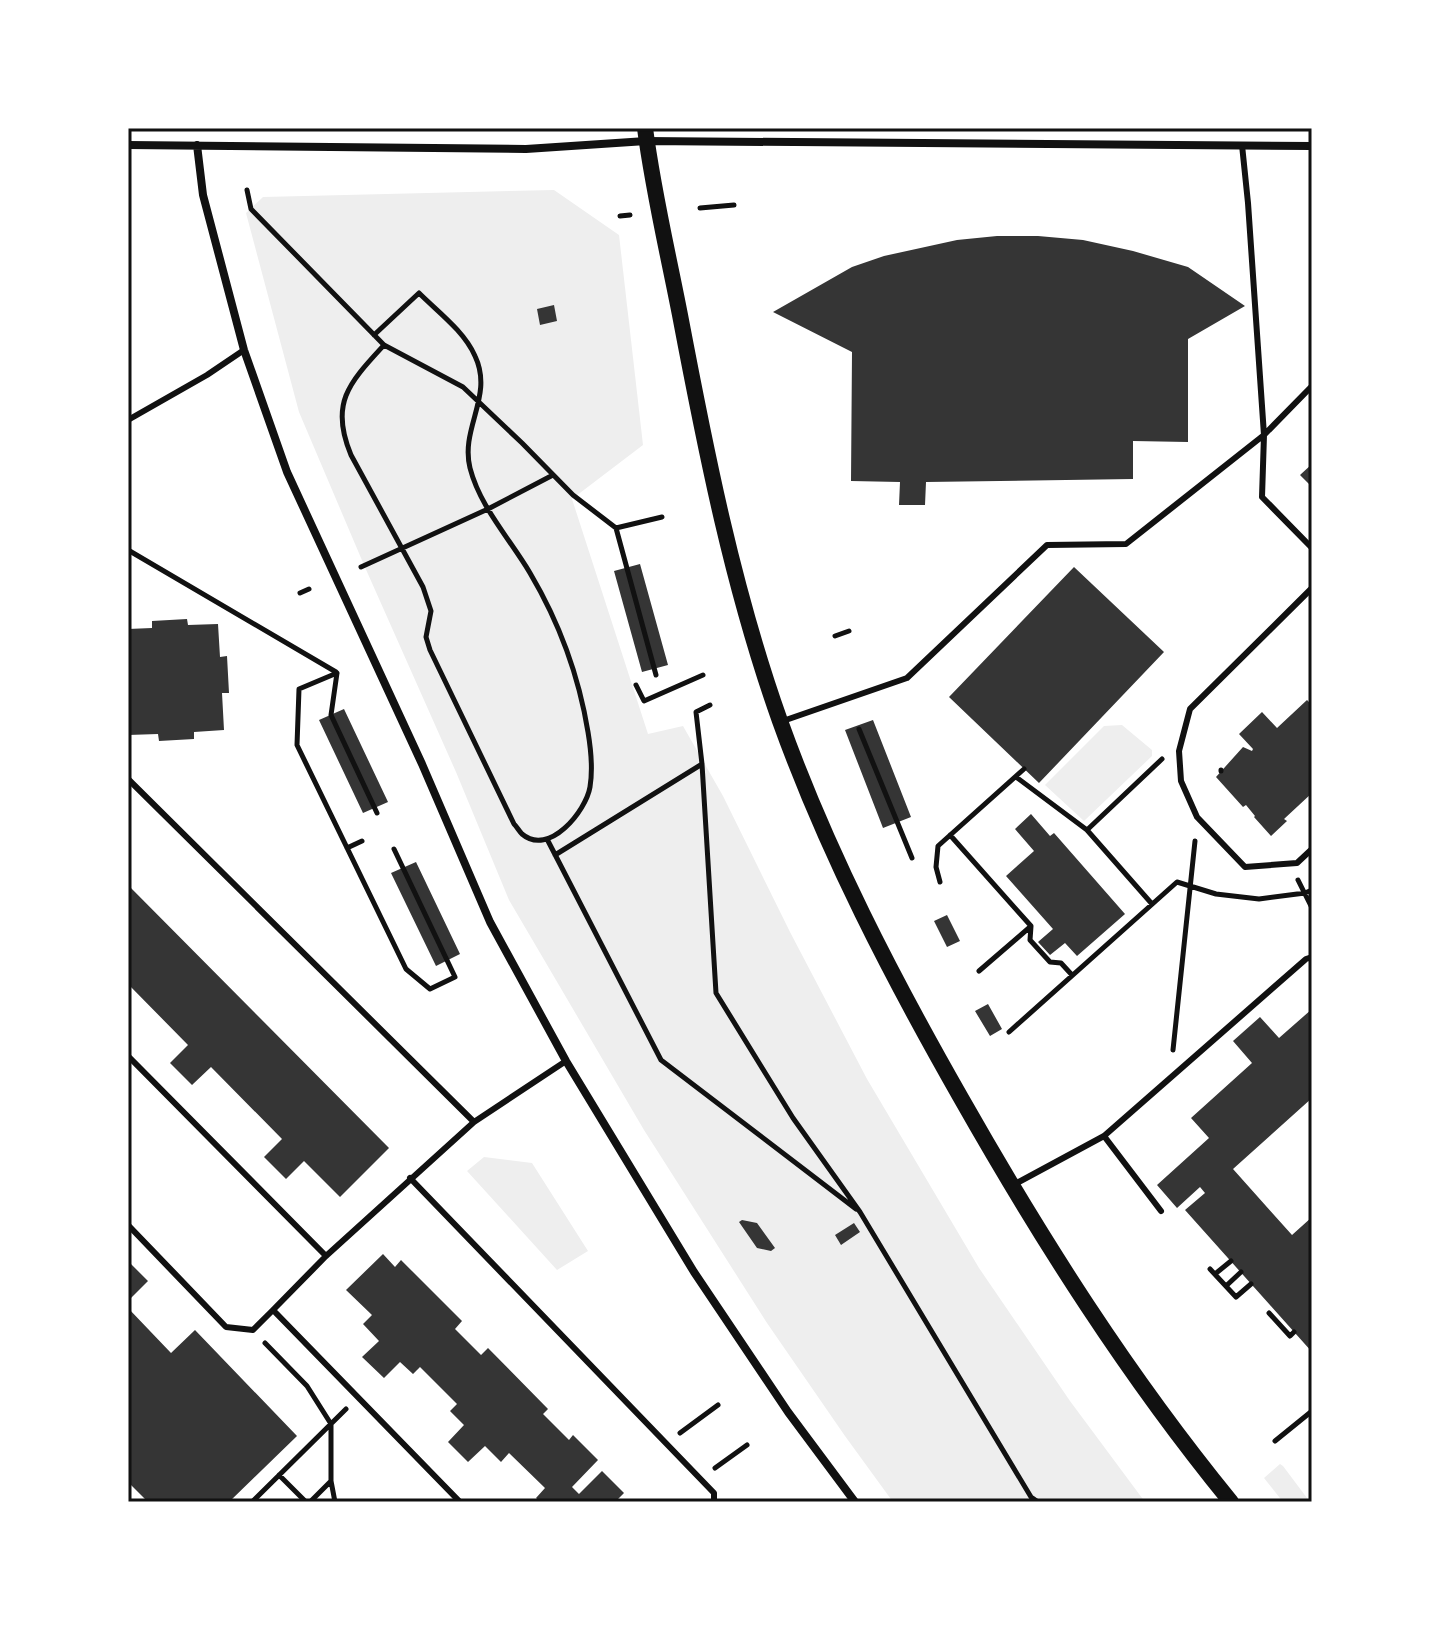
<svg xmlns="http://www.w3.org/2000/svg" width="1440" height="1630" viewBox="0 0 1440 1630" font-family="Barlow,sans-serif">
<style>
.green{fill:#eee}
.building{fill:#353535}
.lines{fill:none;stroke-linecap:round;stroke-linejoin:round}
.path{stroke:#111;stroke-width:5}
.service{stroke:#111;stroke-width:6}
.minor{stroke:#111;stroke-width:8}
.secondary{stroke:#111;stroke-width:16}
.neatline{fill:none;stroke:#111;stroke-width:3}
</style>
<rect width="100%" height="100%" fill="#fff"/>
<!-- green -->
<path class="green" d="M554,190l65,45 24,210 -71,54 76,235 35,-8 40,70 67,136 77,147 112,189 91,133 75,101h-252l-48,-66 -78,-113 -123,-193 -135,-230 -53,-128 -92,-207 -65,-153 -53,-199 17,-16z
M1122,725l30,25v6l-68,65 -39,-36 59,-59z
M484,1157l48,6 56,88 -31,19 -90,-99z
M1280,1464l3,2 27,36h-27l-19,-24z"/>
<!-- building -->
<path class="building" d="M997,236h41l45,4 50,11 55,16 57,39 -57,33v103l-55,-1v38l-207,3 -1,23h-26l1,-23 -49,-1 1,-129 -79,-40 79,-45 32,-11 73,-16z
M554,305l3,16 -17,4 -3,-16z
M1312,464v23l-12,-12z
M640,564l28,101 -26,7 -28,-101z
M1074,567l90,85 -125,131 -90,-86z
M187,619l1,6 30,-1 2,33 7,-1 2,37h-7l2,37 -30,2v7l-35,2 -1,-7 -30,1v-106l24,-1v-7z
M1307,700l5,5v88l-28,26 3,2 -16,15 -17,-19 1,-1 -9,-11 -3,2 -27,-30 27,-30 9,4 1,-2 -14,-15 23,-22 15,16z
M344,709l44,93 -25,11 -44,-93z
M873,720l38,97 -28,11 -38,-98z
M1031,814l19,22 4,-3 71,81 -48,42 -12,-13 -15,12 -12,-13 15,-13 -47,-53 28,-25 -19,-22z
M416,862l44,92 -24,12 -45,-93z
M128,885l261,263 -49,49 -36,-36 -18,18 -22,-22 18,-18 -71,-72 -19,18 -22,-22 18,-18 -60,-61z
M947,915l13,26 -13,6 -13,-26z
M988,1004l14,25 -12,7 -15,-25z
M1312,1009v89l-79,71 59,66 20,-18v135l-127,-142 20,-17 -5,-6 -23,21 -20,-23 52,-47 -18,-20 61,-55 -19,-22 27,-24 19,21z
M742,1220l15,3 18,25 -4,3 -14,-3 -18,-26z
M854,1223l6,9 -19,13 -6,-10z
M383,1254l12,13 6,-7 61,61 -7,8 26,26 7,-7 60,61 -5,5 26,26 4,-5 25,25 -26,27 7,7 23,-23 22,22 -9,9h-75l-4,-4 9,-10 -36,-35 -8,9 -16,-16 -17,16 -20,-20 16,-17 -14,-14 7,-7 -37,-37 -7,7 -13,-12 -16,16 -22,-21 17,-16 -16,-17 9,-9 -26,-25z
M128,1261l20,20 -20,20z
M128,1308l43,45 24,-23 102,106 -68,66h-81l-20,-20z"/>
<g class="lines">
<!-- path -->
<path class="path" d="M247,190l4,19 133,136 79,42 59,56 51,52 43,33 40,147
M700,208l34,-3
M620,216l10,-1
M374,335l45,-42c19,19 45,38 56,63 19,40 -15,72 -5,112 10,39 40,71 60,105 29,49 49,104 58,159 3,18 5,37 2,55 -4,24 -41,70 -68,47 -3,-3 -5,-7 -8,-10l-84,-174 -4,-13 5,-26 -8,-24 -72,-132c-22,-52 -1,-73 33,-110
M616,528l46,-11
M128,550l208,122
M361,567l127,-58 65,-34
M300,593l9,-4
M835,636l14,-5
M337,673l-38,16 -2,56 109,224 24,20 25,-12 -61,-128
M337,673l-6,42 46,98
M636,685l8,16 59,-26
M710,705l-14,7 6,52 14,229 77,125 67,94 171,285 7,5
M859,729l53,129
M1221,770v1
M1016,777l71,53 65,74
M1087,830l75,-71
M950,835l81,91 -1,14 20,22 11,1 11,12
M547,839l114,221 195,149
M347,848l15,-7
M555,855l147,-91
M1298,880l14,28
M940,882l-4,-15 2,-21 86,-77
M979,971l51,-44
M1009,1032l168,-150 39,12 43,5 46,-6 7,-3
M1173,1050l22,-209
M1210,1269l26,28 15,-13
M1215,1274l16,-13
M1226,1286l15,-14
M1269,1313l21,23 4,-4
M265,1343l42,43 24,38v57l4,21
M680,1433l38,-28
M1275,1441l37,-30
M715,1468l32,-23
M279,1475l27,27
M252,1502l94,-93
M310,1502l21,-21"/>
<!-- service -->
<path class="service" d="M1242,145l6,58 16,232 -2,62 50,51
M128,420l79,-45 37,-25
M1312,588l-122,121 -11,42 2,30 16,36 48,50 52,-4 15,-14
M780,722l127,-44 140,-133 79,-1 138,-109 48,-49
M128,779l346,343
M128,1056l198,200
M1104,1136l57,75
M410,1178l304,315v9
M1015,1184l89,-48 202,-177 6,-2
M128,1225l98,102 27,3 20,-20
M460,1502l-187,-192 53,-54 148,-134 92,-61"/>
<!-- minor -->
<path class="minor" d="M128,145l398,4 120,-8 666,5
M197,145l6,50 41,155 43,122 135,292 68,158 76,139 128,211 94,140 67,90"/>
<!-- secondary -->
<path class="secondary" d="M645,128c8,63 23,125 35,187 26,137 53,274 100,406 47,131 112,256 181,377 80,141 167,278 270,404"/>
</g>
<!-- border -->
<rect width="1440" height="1630" fill="none" stroke="#ffffff" stroke-width="260"/>
<rect x="130" y="130" width="1180" height="1370" class="neatline"/>
</svg>
